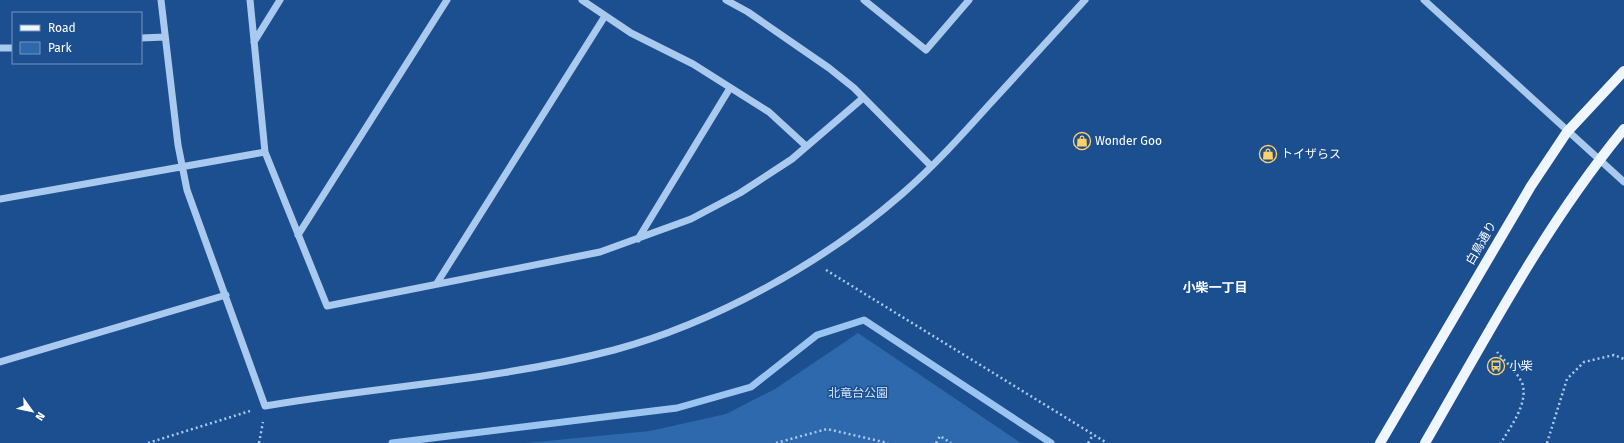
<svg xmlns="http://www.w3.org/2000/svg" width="1624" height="443" viewBox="0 0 1624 443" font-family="'Fira Sans','Noto Sans JP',sans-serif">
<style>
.green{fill:#2e69ad}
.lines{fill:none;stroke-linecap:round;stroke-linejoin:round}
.stream{stroke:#9cc4f0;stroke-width:7}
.path{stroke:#a9c9ee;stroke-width:2.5;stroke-dasharray:2 3;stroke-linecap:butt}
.minor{stroke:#a9c9ee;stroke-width:7}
.major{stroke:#f0f6ff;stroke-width:10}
.labels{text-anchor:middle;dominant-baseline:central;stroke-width:3;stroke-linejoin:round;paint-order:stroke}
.poi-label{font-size:12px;fill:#fff;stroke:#1b4f8f;text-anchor:start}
.street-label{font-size:12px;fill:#fff;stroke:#1b4f8f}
.park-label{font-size:12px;fill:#cfe3fa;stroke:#1b4f8f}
.neighbourhood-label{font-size:13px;font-weight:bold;fill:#fff;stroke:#1b4f8f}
</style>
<rect width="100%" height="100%" fill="#1b4f8f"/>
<!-- green -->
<path class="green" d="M858,333l163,110h-495l124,-12 76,-17 49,-25z"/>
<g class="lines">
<!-- stream -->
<path class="stream" d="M392,443l285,-35 74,-21 66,-52 47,-15 187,123"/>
<!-- path -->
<path class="path" d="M826,270l281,173
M1497,352c7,8 24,24 26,34 4,20 -13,41 -22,57
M148,443l102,-32
M259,443l4,-21
M776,443l51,-14 61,14
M936,443l4,-7 11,7
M1088,443l5,-8
M1547,443l20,-64 17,-17 30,-7 10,4"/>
<!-- minor -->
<path class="minor" d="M161,0l17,145 9,45 78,216c116,-20 235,-26 349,-56 100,-27 209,-87 288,-156 31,-27 59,-58 86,-88 33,-36 65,-71 97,-106
M250,0l15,152 62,154 273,-54 91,-33 49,-26 52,-34 71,-61
M582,0l49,33 62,31 76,48 37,34
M726,0l22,12 81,56 25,20 77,78
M864,0l62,50 43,-50
M1424,0l200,182
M141,38l24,-1
M254,42l26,-42
M0,48h13
M0,199l265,-47
M298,235l149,-235
M638,239l92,-151
M437,283l168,-267
M0,362l226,-67"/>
<!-- major -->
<path class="major" d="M1380,443l151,-257 36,-54 57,-61
M1425,443c62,-107 120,-218 199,-314"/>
</g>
<!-- icons -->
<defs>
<g id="shop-ring" transform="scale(0.9)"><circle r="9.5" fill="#1b4f8f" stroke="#ffd166" stroke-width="1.5"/><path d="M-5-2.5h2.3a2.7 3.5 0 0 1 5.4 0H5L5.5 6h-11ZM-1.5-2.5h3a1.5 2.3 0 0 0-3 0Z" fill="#ffd166"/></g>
<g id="bus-ring" transform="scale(0.9)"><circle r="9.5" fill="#1b4f8f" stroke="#ffd166" stroke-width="1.5"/><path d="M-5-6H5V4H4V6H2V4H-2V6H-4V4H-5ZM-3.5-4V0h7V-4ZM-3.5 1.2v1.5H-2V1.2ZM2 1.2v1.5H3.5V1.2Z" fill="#ffd166"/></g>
</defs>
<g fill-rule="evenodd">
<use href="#shop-ring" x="1082" y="141"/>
<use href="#shop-ring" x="1268" y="154"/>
<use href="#bus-ring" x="1496" y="366"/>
</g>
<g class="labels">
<!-- poi labels -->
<g class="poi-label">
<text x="1095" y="141">Wonder Goo</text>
<text x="1281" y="154">トイザらス</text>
<text x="1509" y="366">小柴</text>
</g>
<!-- street labels -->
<g class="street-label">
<text transform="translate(1481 243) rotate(-60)">白鳥通り</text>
</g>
<!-- park labels -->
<g class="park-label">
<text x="858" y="393">北竜台公園</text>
</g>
<!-- neighbourhood labels -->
<g class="neighbourhood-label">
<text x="1215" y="287">小柴一丁目</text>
</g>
</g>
<!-- legend -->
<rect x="12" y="12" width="130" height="52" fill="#1b4f8f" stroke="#7695bc"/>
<rect x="20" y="25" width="20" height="6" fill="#f0f6ff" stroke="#7695bc"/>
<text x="48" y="32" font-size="12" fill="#ffffff">Road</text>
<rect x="20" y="42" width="20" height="12" fill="#2e69ad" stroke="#7695bc"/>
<text x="48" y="52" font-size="12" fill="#ffffff">Park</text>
<!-- north arrow -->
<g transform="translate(32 411) rotate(123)" stroke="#1b4f8f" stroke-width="3" paint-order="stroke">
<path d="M0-3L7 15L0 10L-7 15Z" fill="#ffffff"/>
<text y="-6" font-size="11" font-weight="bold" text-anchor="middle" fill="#ffffff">N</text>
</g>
</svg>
